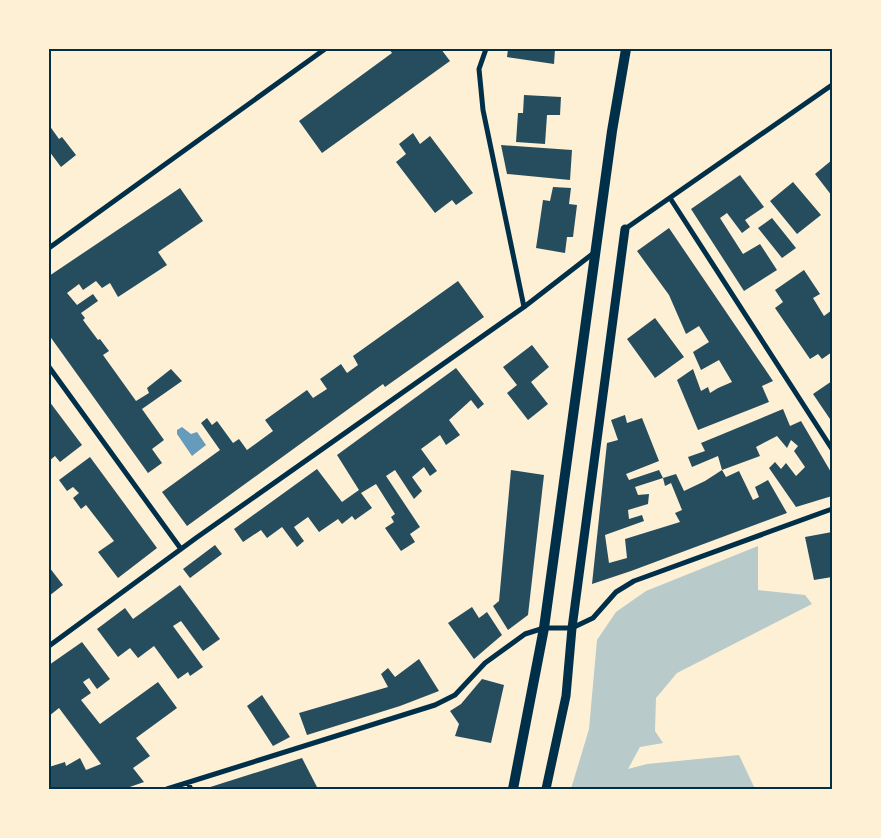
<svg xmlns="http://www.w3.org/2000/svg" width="881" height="838" viewBox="0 0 881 838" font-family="Rubik,sans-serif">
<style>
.green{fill:#b9caca}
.water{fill:#669bbc}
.building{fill:#264d5e;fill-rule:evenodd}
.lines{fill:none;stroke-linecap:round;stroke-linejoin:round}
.minor{stroke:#003049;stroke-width:5}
.tertiary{stroke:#003049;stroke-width:9}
.secondary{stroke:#003049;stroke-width:10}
.neatline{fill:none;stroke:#003049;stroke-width:2}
</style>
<rect width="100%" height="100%" fill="#fdf0d5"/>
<!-- green -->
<path class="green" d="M758,546v44l47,5 7,9 -135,69 -21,25 -1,33 8,12 -23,4 -12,22 19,-5 92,-9 16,34h-184l18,-60 8,-89 19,-28 30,-21z"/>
<!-- water -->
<path class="water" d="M182,427l9,7 6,-2 9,13 -14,11 -15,-22v-4z"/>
<!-- building -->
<path class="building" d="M389,49h52l9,12 -128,92 -23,-32 93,-68z
M508,49h47l-1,15 -47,-7z
M524,95l37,2 -1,18h-13l-2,29 -29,-2 2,-29h5z
M49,125l10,14 3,-2 14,18 -15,12 -12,-16z
M413,133l7,11 10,-8 43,57 -17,12 -4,-5 -17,13 -39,-51 10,-8 -7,-10z
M501,145l71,5 -2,30 -63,-6z
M832,160v36l-17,-22z
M740,175l24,32 -19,13 5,7 -8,6 -15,-20 -7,5 23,36 17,-10 17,26 -33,21 -53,-82z
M793,182l28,33 -24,19 -27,-33z
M553,187l18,1 -2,16 8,1 -4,32h-6l-2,16 -29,-5 7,-48 7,1z
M180,188l23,33 -45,31 9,13 -49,32 -8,-14 -8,5 -6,-7 -13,9 -4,-6 -12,9 10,12 16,-11 5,7 -17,12 4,5 -2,2 15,20 2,-1 9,12 -6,4 33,46 13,-8 -2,-5 24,-19 11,12 -40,28 22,31 -12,9 10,14 -14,10 -99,-138v-59z
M772,218l24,30 -14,10 -24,-30z
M669,228l104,153 -11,5 7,16 -71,28 -21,-50 16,-11 8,22 7,-4 2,6 8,-5 14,-6 -13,-22 -18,10 -8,-18 16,-10 -10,-16 -13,8 -17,-39 -32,-44z
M804,270l16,24 -7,4 11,18 8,-6v42l-10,7 -4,-5 -8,5 -35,-51 8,-6 -8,-12z
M458,281l26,36 -99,70 -2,-3 -196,142 -25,-34 58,-42 -19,-27 6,-5 5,7 5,-4 16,22 6,-4 8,11 26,-19 -8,-11 42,-30 6,8 14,-9 -7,-10 21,-15 6,9 11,-8 -5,-9z
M655,318l29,39 -29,21 -28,-39z
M532,345l17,22 -18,15 17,22 -20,16 -21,-27 10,-8 -14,-18z
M456,368l28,36 -6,5 -7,-9 -22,20 11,15 -14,10 -6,-10 -19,14 16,22 -7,5 -6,-9 -12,10 10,14 -8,8 -19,-29 -9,6 34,51 -10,7 5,8 -14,9 -16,-23 9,-6 -3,-5 4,-3 -19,-30 -15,9 11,15 -17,12 -3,-4 -10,8 -4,-5 -19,13 -11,-15 -14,10 10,14 -7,6 -15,-20 -15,11 -6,-8 -18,12 -9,-13 83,-60 25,33 17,-12 -22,-35z
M832,381v41l-19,-28z
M49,401l33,44 -22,17 -5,-6 -6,5z
M783,409l7,17 11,-5 27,46 4,7v22l-36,11 -27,-39 6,-6 6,7 5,-6 10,13 9,-9 -11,-16 4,-5 -7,-6 -4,8 -10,-12 -21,11 4,9 -38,14 -4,-14 -26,11 -4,-10 17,-6 -4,-8z
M625,415l2,8 15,-5 17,43 -33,13 3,6 30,-10 4,8 13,-4 8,17 21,-10 17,-11 4,7 13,-6 14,29 6,-3 -4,-10 13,-7 19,33 -156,58 -39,13 15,-141 11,-3 -7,-20zM663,478l2,8 6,-3 11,27 -7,3 5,9 -55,17 2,19 -18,5 -4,-28 39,-14 -2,-6 -13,4 -1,-9 20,-6 1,-10 -11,1 -3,-8z
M90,457l67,91 -39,30 -20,-26 16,-11 -28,-36 -5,4 -8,-11 6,-5 -6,-6 -6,4 -8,-11z
M511,470l33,5 -16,140 -20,15 -15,-24 6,-5z
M832,532v45l-18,3 -9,-43z
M215,545l7,9 -32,24 -7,-9z
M49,567l14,18 -14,11z
M180,585l40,54 -17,12 -22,-30 -8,5 30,41 -13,9 -2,-4 -10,7 -24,-33 -16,12 -8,-10 -12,9 -21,-28 28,-21 8,11z
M472,607l7,11 8,-6 15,23 -28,24 -26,-36z
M82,642l28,37 -13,10 -8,-11 -6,4 8,11 -10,7 19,24 58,-42 19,26 -41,30 14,18 -17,12 11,14 -20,7h-75v-22l16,-5 1,4 14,-8 6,12 15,-6 -42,-56 -10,8v-51z
M419,659l20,32 -39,15 -93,29 -8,-22 89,-26 -7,-13 7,-6 7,9z
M482,679l22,6 -13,58 -36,-7 4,-12 -9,-13 11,-7z
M262,695l28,42 -17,9 -26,-40z
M302,758l16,31h-114z"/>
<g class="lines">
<!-- minor -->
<path class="minor" d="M486,49l-7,20 4,41 41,197
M670,198l162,251
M625,229l207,-144
M49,248l276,-199
M49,367l132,182
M49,646l147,-108 328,-231 71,-55
M188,783l3,6
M167,789l268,-84 20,-10 30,-32 40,-29 19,-6h28l21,-10 23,-26 18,-11 198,-72"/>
<!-- tertiary -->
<path class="tertiary" d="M546,789l20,-93 6,-68 53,-399"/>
<!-- secondary -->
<path class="secondary" d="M513,789l31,-161 68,-497 14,-82"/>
</g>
<!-- border -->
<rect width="881" height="838" fill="none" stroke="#fdf0d5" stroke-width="100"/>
<rect x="50" y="50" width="781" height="738" class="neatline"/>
</svg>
